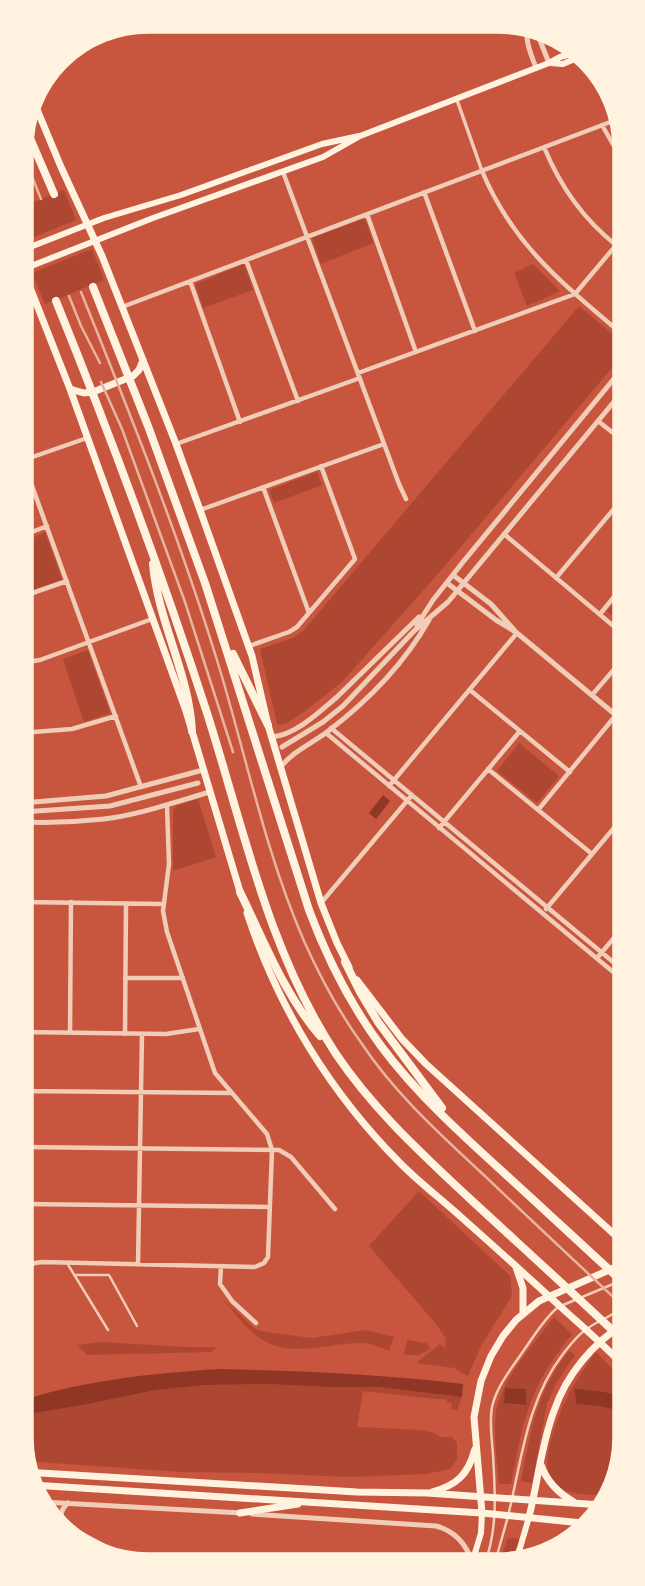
<svg xmlns="http://www.w3.org/2000/svg" width="645" height="1586" viewBox="0 0 645 1586" font-family="Rubik,sans-serif">
<style>
.green{fill:#ae4732}
.water{fill:#8f3625}
.lines{fill:none;stroke-linecap:round;stroke-linejoin:round}
.service{stroke:#f1ccb7;stroke-width:2.5}
.pedestrian{stroke:#f1ccb7;stroke-width:3.5}
.minor{stroke:#f1ccb7;stroke-width:4.5}
.tertiary{stroke:#f1ccb7;stroke-width:5}
.secondary{stroke:#fff3e0;stroke-width:6}
.primary{stroke:#fff3e0;stroke-width:7}
.motorway{stroke:#fff3e0;stroke-width:8}
.rail{stroke:#e9b49f;stroke-width:2.5}
.rim{fill:none;stroke:#fff3e0;stroke-width:3.5}
</style>
<rect width="100%" height="100%" fill="#c8553d"/>
<!-- green -->
<path class="green" d="M64,190l12,30 -56,23v-36z
M363,219l3,2 7,22 -52,21 -9,-26z
M92,249l12,31 -59,24 -13,-31z
M244,264l9,26 -50,18 -8,-24z
M533,264l27,27 -33,15 -13,-33z
M579,306l43,36v14l-179,212 -100,113 -38,30 -18,12 -5,2 -5,-1 -17,-75 33,-11 11,-8z
M317,472l5,13 -48,18 -5,-13z
M45,532l17,48 -36,13 -2,-2 9,-53z
M623,593v31l-16,-13z
M88,650l22,63 -26,9 -21,-63z
M519,743l40,33 -22,27 -40,-32z
M198,799l18,58 -43,14v-61l3,-4z
M419,1191l91,85 2,20 -30,48 -14,32 -14,-8 -38,-5 24,-19 5,4 1,-9 -10,-15 -67,-78z
M223,1299l31,29 6,3 52,7 54,-8 28,7 -5,14c-8,-3 -17,-8 -26,-8 -33,-1 -72,16 -102,-4 -15,-10 -27,-27 -38,-40z
M554,1317l18,17c-14,18 -29,38 -38,60 -12,28 -17,60 -23,90h-12c-2,-24 -6,-49 -3,-72 6,-34 38,-68 58,-95z
M407,1340l19,3 5,6 -12,6h-15z
M100,1342l86,5h32l-7,5 -124,3 -9,-10z
M569,1351l6,4 -18,27 -10,22 -15,79 -11,-2c10,-51 15,-88 48,-130z
M596,1352l29,30v16l-20,-6 -29,12 22,2 27,6v34l-20,50c-15,-2 -36,0 -48,-10 -14,-13 -10,-30 -6,-46 9,-34 24,-60 45,-88z
M267,1384l63,3h49l83,10 -5,13 -6,-1 1,-6h-4l-2,-4h-11l-72,-8 -6,36 63,3 14,3 7,4h11l5,6v16l-7,10 -24,5 -76,3 -92,-4 -77,-1 -157,-11 -1,-46 60,-10 73,-15 49,-5z
M508,1538l12,1 -11,24h-10z"/>
<!-- water -->
<path class="water" d="M383,795l7,6 -14,18 -7,-6z
M220,1369c82,2 162,5 243,15l-1,13 -83,-10h-49l-63,-3 -62,1 -49,5 -73,15 -60,10v-15c64,-20 131,-27 197,-31z
M505,1388l21,1v16l-22,-2z
M575,1389l30,3 20,6v14l-27,-6 -22,-2z"/>
<g class="lines">
<!-- service -->
<path class="service" d="M67,1263l41,67
M74,1275h35l28,51
M563,1305l55,-23
M604,1319l21,-12
M485,1563c13,-35 10,-72 8,-108 -1,-16 -4,-32 -1,-48 5,-22 20,-39 32,-57 10,-14 20,-31 33,-42
M495,1563c4,-16 9,-31 13,-47 14,-56 18,-114 55,-162 12,-15 18,-23 35,-32"/>
<!-- pedestrian -->
<path class="pedestrian" d="M457,100l25,71"/>
<!-- minor -->
<path class="minor" d="M602,125l20,35
M544,147c16,39 39,72 72,98
M482,171c31,74 81,113 140,163
M283,172l116,312 7,15
M424,192l51,139
M367,214l49,138
M246,260l52,141
M190,281l50,141
M122,307l499,-189
M358,373l217,-79 47,-56
M598,421l24,19
M176,444l184,-66
M21,461l66,-23
M23,461l118,326
M263,487l46,126
M200,510l184,-66
M47,526l-15,6 -4,4 -7,61 46,-16
M504,534l119,100
M556,578l67,-80
M600,614l23,-28
M249,646l40,-14 8,-5 58,-68 -34,-93
M21,663l19,-3 112,-41
M470,690l100,82
M592,695l31,-36
M331,728l293,243
M21,733l51,-4 44,-13
M326,733l298,248
M488,769l104,85
M389,786l128,-153
M538,810l78,-95
M439,828l81,-97
M22,902l141,2
M321,903l91,-108
M546,909l78,-93
M597,958l27,-32
M125,978h58
M22,1032l144,2 33,-5
M70,1033l1,-131
M125,1034l1,-131
M23,1091l208,2
M22,1100l1,-68
M23,1147l256,3 12,7 44,52
M23,1204l246,3
M138,1264l4,-230
M221,1266l-1,18 12,17 24,22
M23,1269l12,-6 7,-1 213,5 9,-4 4,-6 4,-107 -5,-16 -52,-61 -48,-141 -4,-21 6,-47 -2,-59"/>
<!-- tertiary -->
<path class="tertiary" d="M528,24c-4,16 3,30 8,44
M535,28l14,35
M453,575l38,29 24,27
M447,583l49,37 21,13 106,88
M417,625l16,-25 30,-38 159,-193
M272,737c24,-2 47,-25 65,-40l82,-80
M282,747l41,-25 20,-16 71,-75 34,-29 174,-210
M280,768c13,-17 31,-24 47,-36 41,-31 77,-68 102,-112
M22,803l84,-7 97,-26
M22,812l88,-6 88,-23
M22,822c27,1 55,0 82,-3 35,-4 71,-17 106,-27
M42,1502l200,11
M252,1514l184,12c19,5 30,17 36,36
M53,1519l85,45
M63,1525c-4,-9 -2,-16 5,-22"/>
<!-- secondary -->
<path class="secondary" d="M550,63l13,1 21,-9
M20,251l84,-33 77,-23 141,-51 37,-8
M21,270l132,-52 170,-61 37,-21 189,-73 11,-6 19,-5
M472,1563l9,-30 1,-20
M514,1563l6,-15 9,-31"/>
<!-- primary -->
<path class="primary" d="M31,95l30,72 41,89 74,188 24,66 52,146 16,69 53,178 16,40 12,24
M20,262l50,127 116,322 55,184
M70,389l14,4 9,-1 40,-16 6,-6 4,-10
M247,913c31,95 84,181 154,251 19,19 40,35 60,53 34,30 68,61 102,92 21,19 43,38 62,58
M357,980l45,59 24,25 199,180
M516,1267l7,21v25
M541,1465c6,17 17,28 33,37
M24,1472l333,20 70,1 174,12
M32,1485l450,28 110,11
M432,1492c25,-7 36,-17 43,-43
M240,1513l58,-9
M482,1513l-8,-96 7,-36 10,-25 12,-20 13,-16 23,-19 86,-38
M529,1517c9,-35 12,-72 25,-106 12,-36 39,-68 71,-88"/>
<!-- motorway -->
<path class="motorway" d="M24,124l30,70
M93,287l55,139 57,157 104,327c18,48 41,94 72,136 35,47 79,87 122,126 41,37 81,75 122,112
M56,301c55,136 106,273 151,412 37,116 61,238 129,341 37,55 84,98 132,143 52,48 105,96 157,145
M153,564c5,58 36,109 39,167
M233,654l35,71
M240,892c24,49 44,102 80,144
M345,962l15,30 18,30 64,86"/>
<!-- rail -->
<path class="rail" d="M25,159l16,40
M20,177l11,26
M81,292c50,124 100,249 139,378 27,90 46,184 84,271 16,36 35,71 58,103 34,51 80,92 125,134 46,44 92,87 138,130
M69,296l12,30 19,37
M101,382l21,47 63,173 48,150"/>
</g>
<!-- crop -->
<path d="M0 0H645V1586H0ZM148 32H498A116 116 0 0 1 614 148V1438A116 116 0 0 1 498 1554H148A116 116 0 0 1 32 1438V148A116 116 0 0 1 148 32Z" fill="#fff3e0" fill-rule="evenodd"/>
<path class="rim" d="M148 32H498A116 116 0 0 1 614 148V1438A116 116 0 0 1 498 1554H148A116 116 0 0 1 32 1438V148A116 116 0 0 1 148 32Z"/>
</svg>
